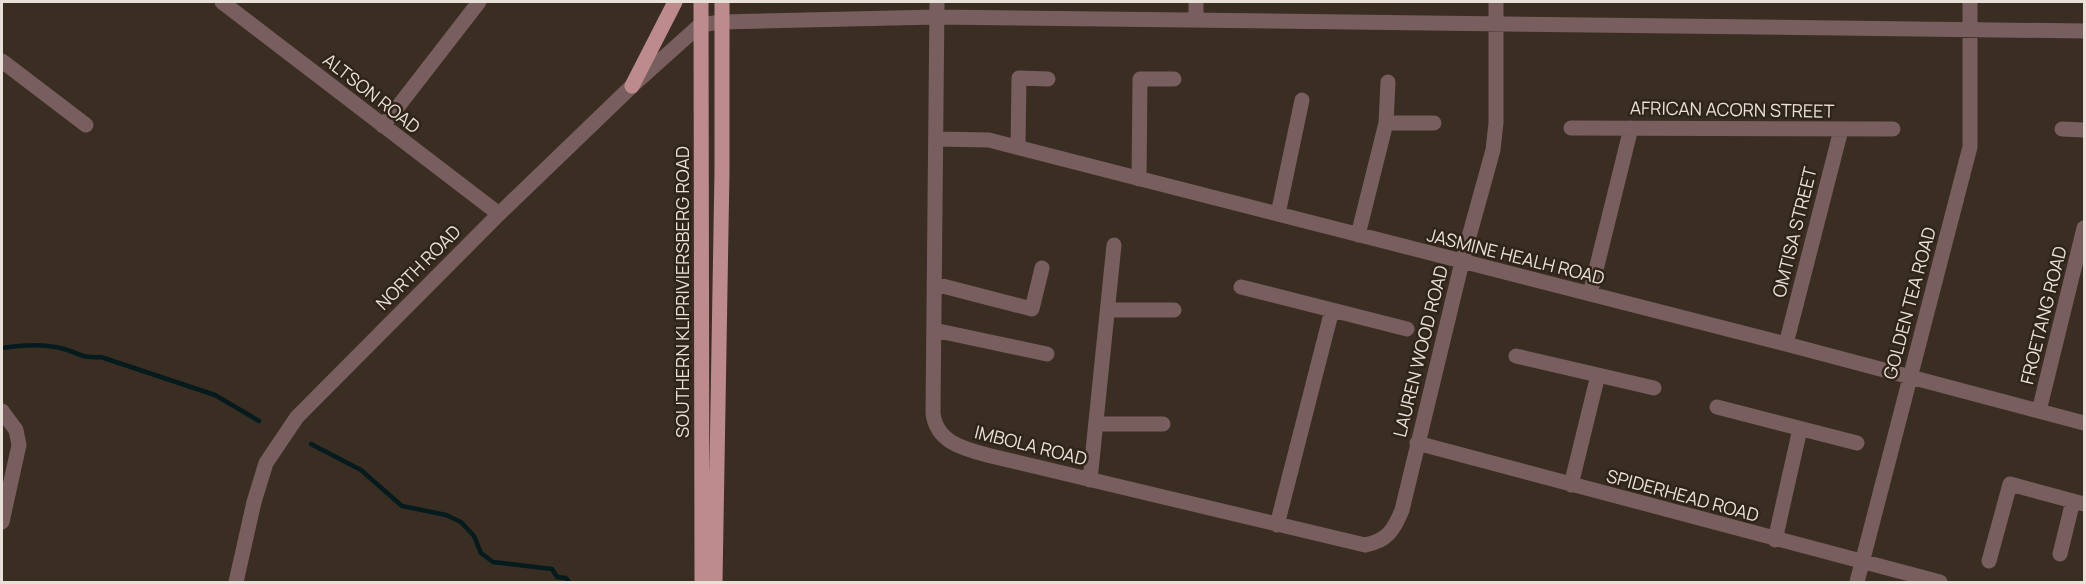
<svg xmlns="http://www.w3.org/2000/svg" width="2086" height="584" viewBox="0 0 2086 584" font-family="Manrope,sans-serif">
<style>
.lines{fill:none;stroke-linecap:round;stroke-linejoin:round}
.stream{stroke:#051b1e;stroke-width:4.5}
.minor{stroke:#785e5f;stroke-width:15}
.major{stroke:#be8b8d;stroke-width:15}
.labels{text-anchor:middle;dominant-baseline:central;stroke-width:5;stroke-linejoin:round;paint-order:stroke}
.street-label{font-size:18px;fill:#e9e1d9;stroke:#2f2417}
</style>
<rect width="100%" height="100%" fill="#392e21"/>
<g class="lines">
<!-- stream -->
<path class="stream" d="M2,348c19,-3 42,-5 62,1 18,5 15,9 37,8l114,38 44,26
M311,444l50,26 41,36 44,9 15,7 13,14 7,17 12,9 59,7 5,8 9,1 3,4"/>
<!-- minor -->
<path class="minor" d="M222,2l277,212
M937,2l-4,411c3,29 31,36 54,42l378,90c22,-4 29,-15 37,-35l60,-248 31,-112 3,-27v-121
M1196,20v-18
M2,61l84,64
M1386,123h48
M383,126l96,-124
M1571,128l322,1
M2062,129l22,1
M936,139l53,1 797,204 298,79
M1018,147l1,-69 29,1
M1139,179l1,-100h34
M1278,214l24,-114
M1358,235l28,-112 2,-41
M935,284l97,25 10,-41
M1241,287l166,42
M1590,294l41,-166
M1108,310h66
M934,330l113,24
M1786,344l55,-214
M1516,356l138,32
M1717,407l140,36
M2,411l14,19 3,15 -17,77
M2039,411l45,-183
M1096,424h67
M1417,443l523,139
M1090,480l24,-235
M1571,485l27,-110
M1277,525l55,-215
M1775,540l25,-111
M2060,554l13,-53
M1989,561l21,-77 74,20
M236,582l18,-80 12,-39 31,-46 202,-203 133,-128 68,-61 21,-3 216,-5 1147,14
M1857,582l113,-435v-145"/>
<!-- major -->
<path class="major" d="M701,2l1,580
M632,86l43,-84
M715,582l7,-411v-169"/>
</g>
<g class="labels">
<!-- street labels -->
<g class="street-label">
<text transform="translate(372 93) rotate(38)">ALTSON ROAD</text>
<text transform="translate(1732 109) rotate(1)">AFRICAN ACORN STREET</text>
<text transform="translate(1794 232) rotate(-76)">OMTISA STREET</text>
<text transform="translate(1516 256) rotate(14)">JASMINE HEALH ROAD</text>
<text transform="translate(418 267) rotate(-45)">NORTH ROAD</text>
<text transform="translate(682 292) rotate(-90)">SOUTHERN KLIPRIVIERSBERG ROAD</text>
<text transform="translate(1909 303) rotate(-75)">GOLDEN TEA ROAD</text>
<text transform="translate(2043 315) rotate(-76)">FROETANG ROAD</text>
<text transform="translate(1420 351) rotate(-76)">LAUREN WOOD ROAD</text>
<text transform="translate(1031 445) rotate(14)">IMBOLA ROAD</text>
<text transform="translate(1683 495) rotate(15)">SPIDERHEAD ROAD</text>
</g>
</g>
<!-- border -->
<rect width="2086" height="584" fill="none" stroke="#e9e1d9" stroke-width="6"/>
</svg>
